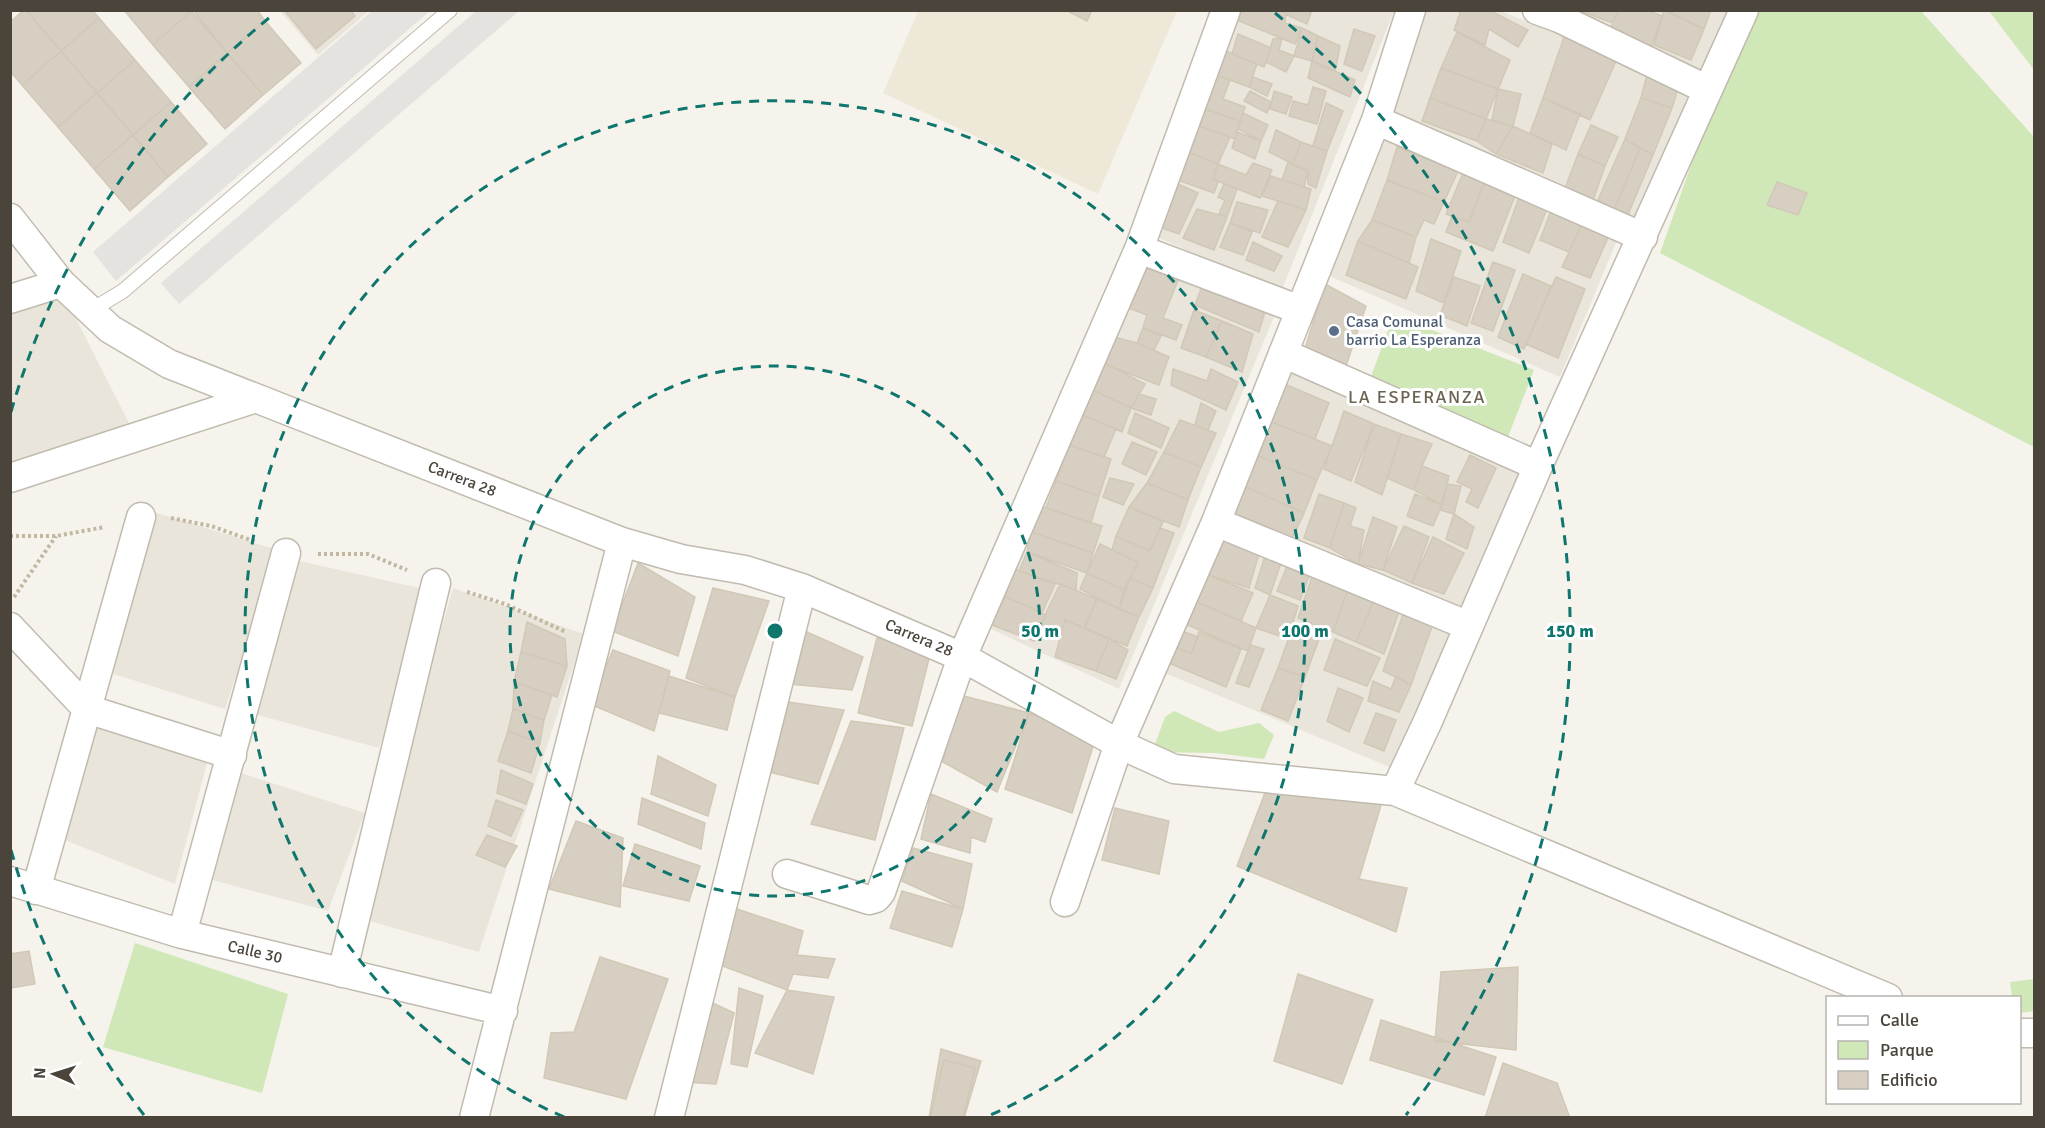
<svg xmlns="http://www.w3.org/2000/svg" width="2045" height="1128" viewBox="0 0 2045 1128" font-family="Signika,sans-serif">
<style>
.residential{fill:#e9e5db}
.education{fill:#ede8d7}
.green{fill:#d0e7b8}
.parking{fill:#e5e3e0}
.building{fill:#d7cfc2;stroke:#d1c8b6;stroke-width:1.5}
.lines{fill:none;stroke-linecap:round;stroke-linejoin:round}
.lane-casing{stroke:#c1bbaf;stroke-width:16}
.street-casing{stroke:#c1bbaf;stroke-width:31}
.path{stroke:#c2b8a1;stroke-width:4;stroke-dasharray:3 3;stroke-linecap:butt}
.lane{stroke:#fff;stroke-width:14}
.street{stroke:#fff;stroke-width:28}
.ring{fill:none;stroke:#0f766e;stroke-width:3;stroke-dasharray:10 8}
.service-dot{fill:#5c6f8a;stroke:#fff;stroke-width:2}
.labels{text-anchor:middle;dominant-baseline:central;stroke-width:6;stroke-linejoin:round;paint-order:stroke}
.service-label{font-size:16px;fill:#4e5e75;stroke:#fff;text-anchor:start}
.street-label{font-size:16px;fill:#4a443a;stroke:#fff}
.neighbourhood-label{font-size:18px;letter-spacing:1.5px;fill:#6c6352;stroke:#fff}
.centre{fill:#0f766e;stroke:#fff;stroke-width:3}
.ring-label{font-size:18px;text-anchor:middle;font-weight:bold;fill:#0f766e;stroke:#fff;stroke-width:6;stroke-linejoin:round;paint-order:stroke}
</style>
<rect width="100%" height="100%" fill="#f5f3ec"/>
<!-- residential -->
<path class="residential" d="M280,11h89l-51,44z
M1230,11h164l-113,281 -133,-59z
M1423,11h77l193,74 -60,143 -250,-112z
M1542,11h189l-32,64z
M1382,128l239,103 -61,146 -233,-102z
M1137,253l141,54 -159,382 -130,-61z
M60,287l76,150 -125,40 -1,-175z
M1280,366l248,102 -64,150 -243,-99z
M137,507l141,43 -53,159 -134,-42z
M1218,525l243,103 -62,143 -239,-100z
M295,560l138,31 -54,157 -132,-36z
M453,588l131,46 -105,318 -120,-34z
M92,706l120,38 -37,140 -128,-51z
M235,771l130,42 -37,98 -123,-33z"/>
<!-- education -->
<path class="education" d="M918,11h259l-79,183 -215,-101z"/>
<!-- green -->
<path class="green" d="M1759,11h162l113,126v310l-374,-194 34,-96 34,-82z
M1989,11h45v59z
M1394,315l140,55 -28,72 -139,-55z
M1174,711l45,21 40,-9 15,12 -10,24 -49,-6 -63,-1 13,-35z
M135,943l153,51 -26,99 -159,-46z
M2034,979v32l-14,2v-15l-8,-1 -2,-15z"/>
<!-- parking -->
<path class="parking" d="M373,10l57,1 -314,270 -23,-29z
M476,11h43l-340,293 -18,-21z"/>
<!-- building -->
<path class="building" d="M24,10h2l35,41 -39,34 -12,-14v-49z
M26,10h66l7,8 -38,33z
M124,10h67v1l-38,34z
M193,10h64l8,11 -38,32z
M284,10h66l5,6 -39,33z
M1066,10h26l-5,11z
M1240,10h46l-1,13 17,5 -7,16 -58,-24z
M1286,10h26l-5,14 -22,-10z
M1461,10h28l39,20 -10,17 -29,-18 -4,16 -31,-15z
M1578,10h40l-5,13z
M1618,10h28l16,6 -13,38 -41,-19z
M1664,10l40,19 -13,31 -37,-15z
M1665,10h46l-7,19z
M191,11l36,42 -38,34 -36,-42z
M99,18l36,42 -38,33 -36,-42z
M265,21l36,42 -38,32 -36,-42z
M1302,28l16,8 -6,25 -18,-5z
M1354,29l21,7 -13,35 -18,-7z
M1457,32l53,28 -12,29 -57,-21z
M1238,34l33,14 -7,19 -32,-13z
M1318,36l22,10 -5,26 -23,-11z
M1564,37l53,22 -27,61 -47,-22z
M1282,38l-3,12 15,6 -8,16 -20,-10 7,-23z
M61,51l36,42 -39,34 -36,-42z
M1226,51l31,13 -8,23 -35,-13z
M227,53l36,42 -38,34 -36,-42z
M135,60l36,42 -38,33 -36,-42z
M1312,61l43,19 -5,17 -42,-19z
M1441,68l57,21 -12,30 -56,-21z
M1648,71l32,11 -8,26 -31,-10z
M1214,74l16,6 -7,19 22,8 -5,14 -38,-13z
M1253,77l19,7 -5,12 -18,-9z
M1313,87l13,4 -9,33 -28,-8 4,-15 15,4z
M1498,89l23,5 -8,32 -21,-6z
M1250,91l21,11 -4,11 -23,-12z
M1274,91l18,6 -6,17 -16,-5z
M97,93l36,42 -39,34 -36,-42z
M1430,98l56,21 -9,22 -55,-20z
M1543,98l37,16 -14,36 -36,-17z
M1641,98l31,10 -19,47 -28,-16z
M171,102l36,42 -39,33 -35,-42z
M1326,103l17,8 -16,40 -14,-5z
M1202,108l38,13 -5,18 -41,-15z
M1243,113l25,12 -7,16 -23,-12z
M1486,119l27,7 -17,28 -19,-13z
M1194,124l36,13 -12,27 -33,-13z
M1591,125l27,12 -13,29 -27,-12z
M1513,126l39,18 -9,29 -47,-19z
M1276,130l25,12 -8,22 -24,-12z
M1237,132l24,9 -6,18 -23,-11z
M133,135l35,42 -38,34 -36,-42z
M1625,139l15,9 -26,62 -16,-10z
M1301,142l26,9 -11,37 -8,-4v-13l-15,-7z
M1397,147l61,24 -14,31 -57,-22z
M1640,148l13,7 -26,62 -13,-7z
M1185,151l33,13 -5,15 5,3 -4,11 -39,-14z
M1578,154l27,12 -13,37 -28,-12z
M1288,162l20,9 -4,16 -22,-7z
M1253,163l19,7 -12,28 -47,-19 5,-15 28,11z
M1463,173l23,5 -17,44 -23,-8z
M1271,176l40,13 -5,21 -44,-14z
M1486,178l31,13 -24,60 -47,-19 6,-16 17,6z
M1387,180l57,22 -10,22 -10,-4 -8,17 -44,-17z
M1171,181l27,12 -19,41 -25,-9z
M1777,182l30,11 -9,22 -31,-10z
M1224,184l13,5 -10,28 -8,-3 6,-14 -7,-3z
M1521,192l28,12 -20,49 -26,-11z
M1278,201l28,9 -18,37 -26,-10z
M1237,202l31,8 -8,23 -30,-10z
M1552,208l32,12 -15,32 -29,-12z
M1197,209l30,8 -13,33 -31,-12z
M1372,220l44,17 -7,26 -51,-22z
M1584,220l26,13 -20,45 -28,-11z
M1230,223l22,9 -9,23 -23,-8z
M1431,239l30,12 -17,52 -28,-12z
M1358,241l60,26 -12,32 -60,-24z
M1253,242l29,14 -8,15 -28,-11z
M1137,257l43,18 -17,43 19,7 -6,15 -33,-12 4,-13 -29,-11z
M1493,262l22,8 -22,61 -22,-8z
M1523,274l28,12 -27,63 -26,-12z
M1454,277l26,9 -13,40 -27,-11z
M1556,277l29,12 -27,69 -32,-14z
M1204,281l62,27 -7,24 -64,-27z
M1325,284l41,22 -22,66 -41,-17z
M1194,310l28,11 -16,36 -25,-9z
M1222,321l31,13 -11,38 -36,-15z
M1143,328l18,8 -7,14 -17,-7z
M1114,337l23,6 32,14 -10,28 -55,-21z
M1101,361l44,23 -14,24 -44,-21z
M1173,369l34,12 4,-12 27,13 -12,28 -55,-25z
M1282,383l47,20 -14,36 -48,-19z
M1087,387l44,21 -9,24 -46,-20z
M1139,394l17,5 -5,16 -20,-7z
M1201,403l15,8 -8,19 -13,-5z
M1344,411l30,13 -23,57 -27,-12z
M1135,413l34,15 -8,20 -33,-15z
M1081,414l35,15 -12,28 -35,-12z
M1180,420l36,13 -15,34 -37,-15z
M1267,420l65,26 -15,34 -61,-25z
M1374,424l27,10 -19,61 -27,-13z
M1401,434l31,10 -10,22 -8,24 -27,-12z
M1132,442l25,10 -11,23 -24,-11z
M1069,445l42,14 -12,37 -43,-15z
M1164,452l37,15 -13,33 -41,-17z
M1256,455l61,25 -13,33 -65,-29z
M1470,455l26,13 -18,40 -12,-6 6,-13 -15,-7z
M1422,466l27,10 -7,29 -28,-15z
M1110,478l24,6 -11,21 -20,-8z
M1056,481l43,15 -8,27 -45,-15z
M1147,483l41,17 -9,27 -50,-20z
M1239,484l65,29 -15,32 -62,-28z
M1447,484l14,2 -7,28 -14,-4z
M1319,494l25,9 -14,45 -26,-10z
M1415,494l27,11 -9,21 -26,-10z
M1344,503l12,5 -6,18 14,4 -6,34 -28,-16z
M1040,506l62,20 -9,27 -62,-21z
M1129,507l34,15 -13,29 -34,-15z
M1454,514l20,13 -7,22 -21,-10z
M1373,517l24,10 -14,43 -25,-6z
M1404,526l25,11 -17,46 -29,-13z
M1160,528l14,5 -21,55 -23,-10 8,-16 -26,-12 4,-14 34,15z
M1031,532l62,21 -6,20 -60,-21z
M1220,535l40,15 -11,38 -43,-14z
M1433,537l31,16 -20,41 -32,-11z
M1100,544l38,18 -14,28 -37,-17z
M1027,552l50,21 -1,17 -57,-19z
M1265,556l16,7 -11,32 -15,-7z
M638,563l57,34 -17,59 -66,-25z
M1288,564l23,7 -11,29 -23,-9z
M1014,569l41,15 -13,29 -38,-17z
M1087,573l37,17 -5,19 -39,-20z
M1206,574l47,19 -12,28 -46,-20z
M1313,574l36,12 -16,46 -35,-14z
M1130,578l23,10 -14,29 -20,-8z
M1060,584l37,15 -13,29 -19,-8 -5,18 -22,-8z
M1349,586l27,10 -20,46 -23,-10z
M713,588l56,13 -34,96 -49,-19z
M1270,595l28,11 -10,33 -32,-11z
M1004,596l42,19 -12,26 -42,-16z
M1376,596l25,10 -17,48 -28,-12z
M1097,599l42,18 -12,29 -42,-18z
M1195,601l61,27 -8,23 -60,-26z
M1405,609l29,12 -23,64 -28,-14z
M1065,620l44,19 -13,32 -41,-14z
M527,622l38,17 2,27 -46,-14z
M800,629l63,28 -11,33 -62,-6z
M1292,629l27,10 -14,38 -27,-9z
M1182,631l16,6 -7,17 -16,-7z
M1199,632l42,17 -15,38 -57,-24 6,-16 16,7z
M877,638l54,13 -19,75 -54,-13z
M1109,639l19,11 -12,29 -20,-8z
M1335,639l45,19 -13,28 -43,-16z
M1250,645l14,4 -15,38 -13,-4z
M613,650l57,21 -16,60 -64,-27z
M521,652l46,14 -10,31 -43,-15z
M1278,668l27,9 -17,44 -27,-11z
M669,676l66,21 -8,33 -68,-17z
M1396,676l15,9 -12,27 -31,-11 5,-20 18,8z
M514,682l38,13 -8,25 -31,-11z
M1338,688l25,10 -14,34 -22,-11z
M956,694l73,19 -32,79 -54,-30z
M781,701l63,9 -26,74 -49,-12z
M513,709l31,11 -4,23 -32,-12z
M1029,713l67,24 -24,76 -67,-24z
M1376,713l20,7 -12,31 -20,-8z
M851,721l53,7 -29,112 -64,-16z
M508,731l32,12 -9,30 -33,-12z
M658,756l58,29 -8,31 -57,-22z
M501,770l32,14 -7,20 -29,-11z
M1266,790l116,12 -23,77 48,9 -11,44 -159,-66z
M931,794l61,25 -7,23 -14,-5 -1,16 -49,-14z
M642,798l63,25 -4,26 -63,-25z
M496,800l27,10 -12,26 -23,-10z
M1115,808l54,13 -10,53 -57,-14z
M576,821l47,17 -3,69 -71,-18z
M487,835l30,11 -12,21 -29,-12z
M635,844l65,22 -11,35 -66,-15z
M913,848l59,16 -9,45 -61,-28z
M902,891l61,18 -11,38 -62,-19z
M728,906l75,25 -6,24 38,4 -7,19 -35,-4 -6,16 -67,-25z
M29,951l6,33 -25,4v-34z
M600,957l68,22 -42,120 -82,-21 7,-45 23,-1z
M1518,967l-2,83 -81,-9 6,-69z
M1298,974l75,26 -31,84 -68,-23z
M739,988l24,8 -16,71 -16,-3z
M787,990l47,7 -21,77 -58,-21z
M706,1000l28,13 -18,71 -31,-2z
M1381,1020l115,37 -12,38 -114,-35z
M941,1049l40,12 -17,57h-35z
M944,1060l31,8 -12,50h-33z
M1503,1063l54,20 13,35h-85z"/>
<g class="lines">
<!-- lane casing -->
<g class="lane-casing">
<path id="lane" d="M90,311l33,-20 327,-281"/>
</g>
<!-- street casing -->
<g class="street-casing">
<path id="street" d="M1537,10l22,8 149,72
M1376,120l267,117
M10,218l51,65 49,46 59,35 453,178 59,17 64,11 57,18 160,69 157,87 55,25 221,22 493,207
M1139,249l161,61
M10,299l51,-16
M1283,353l255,113
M10,478l246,-80
M1216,522l253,104
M10,627l77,82 145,46
M1395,791l33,-70 110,-255 206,-456
M787,874l82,26 7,-2 5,-6 81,-235 177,-408 87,-239
M10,881l172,53 321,77
M36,890l105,-373
M1065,902l54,-158 97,-222 160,-402 35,-110
M182,934l104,-381
M342,973l94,-390
M2020,1033h14
M474,1118l148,-576
M669,1118l133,-530"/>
</g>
<!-- path -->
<path class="path" d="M171,518l40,8 45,16
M10,536h46l49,-9
M318,554h50l39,16
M467,592l38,12 61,28
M14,597l42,-61"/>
<!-- lane -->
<use href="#lane" class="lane"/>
<!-- street -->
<use href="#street" class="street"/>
</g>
<!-- distance rings -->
<g class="ring">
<circle cx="775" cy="631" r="265"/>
<path d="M564 1117A530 530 0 1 1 986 1117"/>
<path d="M144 1115A795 795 0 0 1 11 850M11 412A795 795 0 0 1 275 13M1275 13A795 795 0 0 1 1406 1115"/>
</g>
<!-- markers -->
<circle class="service-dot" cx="1334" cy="331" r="6"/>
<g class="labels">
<!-- service labels -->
<g class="service-label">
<text x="1346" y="322">Casa Comunal<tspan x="1346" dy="18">barrio La Esperanza</tspan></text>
</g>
<!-- street labels -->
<g class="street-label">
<text transform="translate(462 479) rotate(21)">Carrera 28</text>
<text transform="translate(919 638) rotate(23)">Carrera 28</text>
<text transform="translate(255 952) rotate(13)">Calle 30</text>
</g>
<!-- neighbourhood labels -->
<g class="neighbourhood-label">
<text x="1417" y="397">LA ESPERANZA</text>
</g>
</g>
<circle cx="775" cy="631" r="9" class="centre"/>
<g class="ring-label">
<text x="1040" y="637">50 m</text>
<text x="1305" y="637">100 m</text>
<text x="1570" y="637">150 m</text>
</g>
<!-- border -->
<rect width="2045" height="1128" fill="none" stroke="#4a443a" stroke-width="24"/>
<!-- legend -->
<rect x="1826" y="996" width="195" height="108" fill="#ffffff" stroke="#b7b4b0" stroke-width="1.5"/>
<rect x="1838" y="1016" width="30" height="9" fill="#ffffff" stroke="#b7b4b0" stroke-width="1.5"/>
<text x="1880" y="1026" font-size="18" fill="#4a443a">Calle</text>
<rect x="1838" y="1041" width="30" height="18" fill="#d0e7b8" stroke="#b7b4b0" stroke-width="1.5"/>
<text x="1880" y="1056" font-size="18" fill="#4a443a">Parque</text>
<rect x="1838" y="1071" width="30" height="18" fill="#d7cfc2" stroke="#b7b4b0" stroke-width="1.5"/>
<text x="1880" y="1086" font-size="18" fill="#4a443a">Edificio</text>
<!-- north arrow -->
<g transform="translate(54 1074) rotate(273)" stroke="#ffffff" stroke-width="4.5" paint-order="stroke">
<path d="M0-4.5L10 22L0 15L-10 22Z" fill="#4a443a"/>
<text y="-9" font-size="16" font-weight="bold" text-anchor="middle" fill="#4a443a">N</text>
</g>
</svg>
